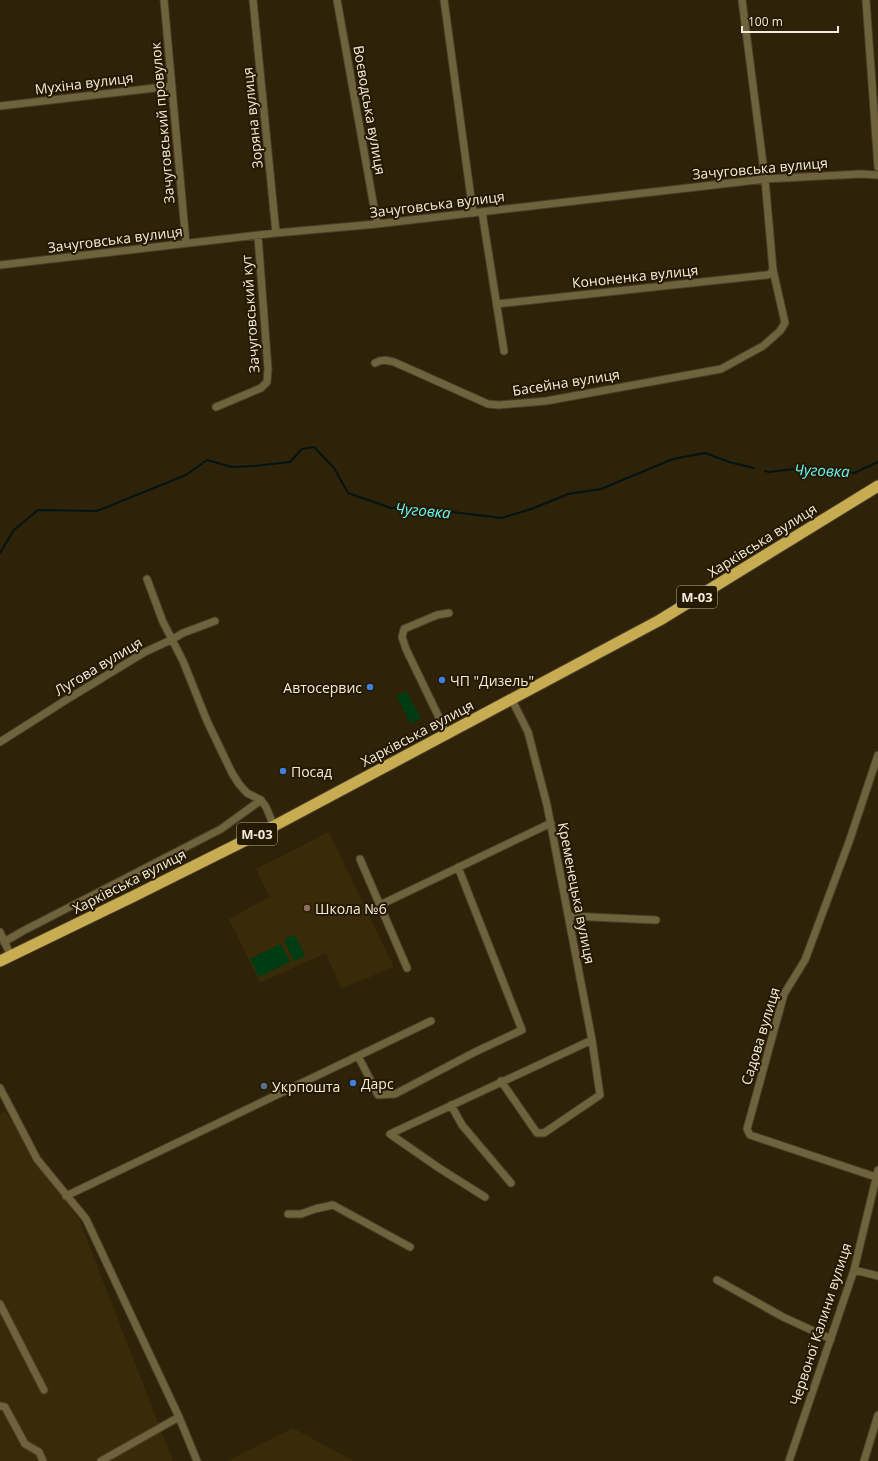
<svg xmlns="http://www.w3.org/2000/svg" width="878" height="1461" viewBox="0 0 878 1461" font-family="'Open Sans',sans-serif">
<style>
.built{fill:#392a08}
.green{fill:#003c13}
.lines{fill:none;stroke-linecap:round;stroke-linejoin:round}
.stream{stroke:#031414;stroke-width:2}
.minor-casing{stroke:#4a3e27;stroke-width:9}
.trunk-casing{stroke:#4a3e27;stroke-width:13}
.minor{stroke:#6e633d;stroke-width:7}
.trunk{stroke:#c8ac52;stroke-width:11}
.shop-dot{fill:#3f7fe0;stroke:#241901;stroke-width:1.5}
.education-dot{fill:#8d6e63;stroke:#241901;stroke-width:1.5}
.service-dot{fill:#5c6f8a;stroke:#241901;stroke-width:1.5}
.labels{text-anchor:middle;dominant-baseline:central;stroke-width:4;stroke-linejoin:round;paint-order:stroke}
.shield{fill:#241901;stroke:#b5ad9b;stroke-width:1}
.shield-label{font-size:13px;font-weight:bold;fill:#f3ecdd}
.street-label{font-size:14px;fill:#f3ecdd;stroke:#241901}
.poi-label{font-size:14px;fill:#f3ecdd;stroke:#241901;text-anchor:start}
.water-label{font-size:15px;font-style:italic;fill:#66f7f9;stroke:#241901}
</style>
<rect width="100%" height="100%" fill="#2e2209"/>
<!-- built -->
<path class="built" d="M329,832l65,135 -53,22 -15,-36 -66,30 -31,-64 40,-22 -13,-28z
M5,1111l74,108 94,242h-173v-347z
M293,1428l61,33h-127z"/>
<!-- green -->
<path class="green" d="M406,691l15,27 -10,6 -15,-28z
M295,935l10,21 -11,5 -10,-21z
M281,944l9,18 -31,15 -9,-18z"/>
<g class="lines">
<!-- stream -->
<path class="stream" d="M765,471l4,1 42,-5 19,6h24l24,-11
M0,553l14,-23 24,-20 59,1 89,-36 21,-15 25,7 22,-1 36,-4 12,-13 12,-2 20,21 14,25 43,15 20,-1 91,11 32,-10 34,-14 33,-5 72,-30 32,-6 24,9 25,6"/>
<!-- minor casing -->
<g class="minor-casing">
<path id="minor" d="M164,0l22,243
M253,0l23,233
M337,0l40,224
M444,0l29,213
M866,0l12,167
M0,106l172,-20
M482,212l22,139
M0,265l276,-32 101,-9 388,-45 96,-5 17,1
M497,304l270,-29 3,-1 3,-4
M375,363c7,-4 12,-3 19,-1l94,42 11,1 47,-4 175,-32 42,-23 17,-15 5,-8 -12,-53 -8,-91 -23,-179
M216,407l45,-19 6,-6 1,-13 -10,-133
M147,579l16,43 20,39 24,60 25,52 7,11 8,9 14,7 5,7 8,19
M447,734l-41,-85 -4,-12 2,-8 33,-14 12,-2
M0,742l66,-42 79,-48 28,-13 10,-6 32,-12
M360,859l47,109
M380,905l171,-82
M569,916l87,4
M0,932l11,24
M4,942l19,-11 198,-102 40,-29
M358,1056l20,39 17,-1 80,-42 47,-22 -64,-163
M501,1081l36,52h7l56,-38 -8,-55 -45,-235 -19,-73 -16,-32
M0,1088l37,71 49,60 93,198 18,44
M451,1105l11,20 49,58
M876,1177l-126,-42 -3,-6 37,-135 21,-34 44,-118 29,-87
M66,1196l365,-175
M485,1197l-46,-29 -49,-34 202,-94
M288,1214h13l14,-5 18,-4 77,42
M854,1270l24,6
M717,1280l66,37 48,22
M0,1304l44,86
M0,1406l5,1 20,37 14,8 4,9
M101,1461l78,-44
M789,1461l65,-191 24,-100
M864,1461l14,-46"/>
</g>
<!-- trunk casing -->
<g class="trunk-casing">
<path id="trunk" d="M0,961l134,-65 140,-70 386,-206 218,-134"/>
</g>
<!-- minor -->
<use href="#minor" class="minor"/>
<!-- trunk -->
<use href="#trunk" class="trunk"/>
</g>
<!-- markers -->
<g class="shop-dot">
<circle cx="442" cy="680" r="4"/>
<circle cx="370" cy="687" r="4"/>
<circle cx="283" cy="771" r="4"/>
<circle cx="353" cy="1083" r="4"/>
</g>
<circle class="education-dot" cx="307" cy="908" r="4"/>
<circle class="service-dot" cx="264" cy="1086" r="4"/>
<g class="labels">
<!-- shield labels -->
<g class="shield">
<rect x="677" y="586" width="40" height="22" rx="3"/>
<rect x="237" y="823" width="40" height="22" rx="3"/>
</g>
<g class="shield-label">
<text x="697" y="597">М-03</text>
<text x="257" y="834">М-03</text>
</g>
<!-- street labels -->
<g class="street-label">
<text transform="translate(84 83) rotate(-7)">Мухіна вулиця</text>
<text transform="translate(370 110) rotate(80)">Воєводська вулиця</text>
<text transform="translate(252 118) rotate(-96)">Зоряна вулиця</text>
<text transform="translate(162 123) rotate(-95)">Зачуговський провулок</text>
<text transform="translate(760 168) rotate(-5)">Зачуговська вулиця</text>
<text transform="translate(437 204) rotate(-7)">Зачуговська вулиця</text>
<text transform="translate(115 239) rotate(-7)">Зачуговська вулиця</text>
<text transform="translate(635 276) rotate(-6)">Кононенка вулиця</text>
<text transform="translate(250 314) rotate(-94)">Зачуговський кут</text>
<text transform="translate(566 382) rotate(-9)">Басейна вулиця</text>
<text transform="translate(762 540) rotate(-32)">Харківська вулиця</text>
<text transform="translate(98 666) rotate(-31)">Лугова вулиця</text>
<text transform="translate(417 733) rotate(-28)">Харківська вулиця</text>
<text transform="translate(129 881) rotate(-27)">Харківська вулиця</text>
<text transform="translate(577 893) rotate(79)">Кременецька вулиця</text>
<text transform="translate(760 1036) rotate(-73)">Садова вулиця</text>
<text transform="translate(820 1324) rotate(-72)">Червоної Калини вулиця</text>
</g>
<!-- poi labels -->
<g class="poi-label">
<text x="450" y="680">ЧП "Дизель"</text>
<text x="362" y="687" text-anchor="end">Автосервис</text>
<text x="291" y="771">Посад</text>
<text x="315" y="908">Школа №6</text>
<text x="361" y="1083">Дарс</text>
<text x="272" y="1086">Укрпошта</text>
</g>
<!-- water labels -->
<g class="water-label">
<text transform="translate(822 470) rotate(2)">Чуговка</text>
<text transform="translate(423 510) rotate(5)">Чуговка</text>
</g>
</g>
<!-- scale -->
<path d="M742 26v6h96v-6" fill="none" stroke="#f3ecdd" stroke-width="2"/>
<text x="748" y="26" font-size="12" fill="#f3ecdd" stroke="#241901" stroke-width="3" paint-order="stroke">100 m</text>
</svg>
